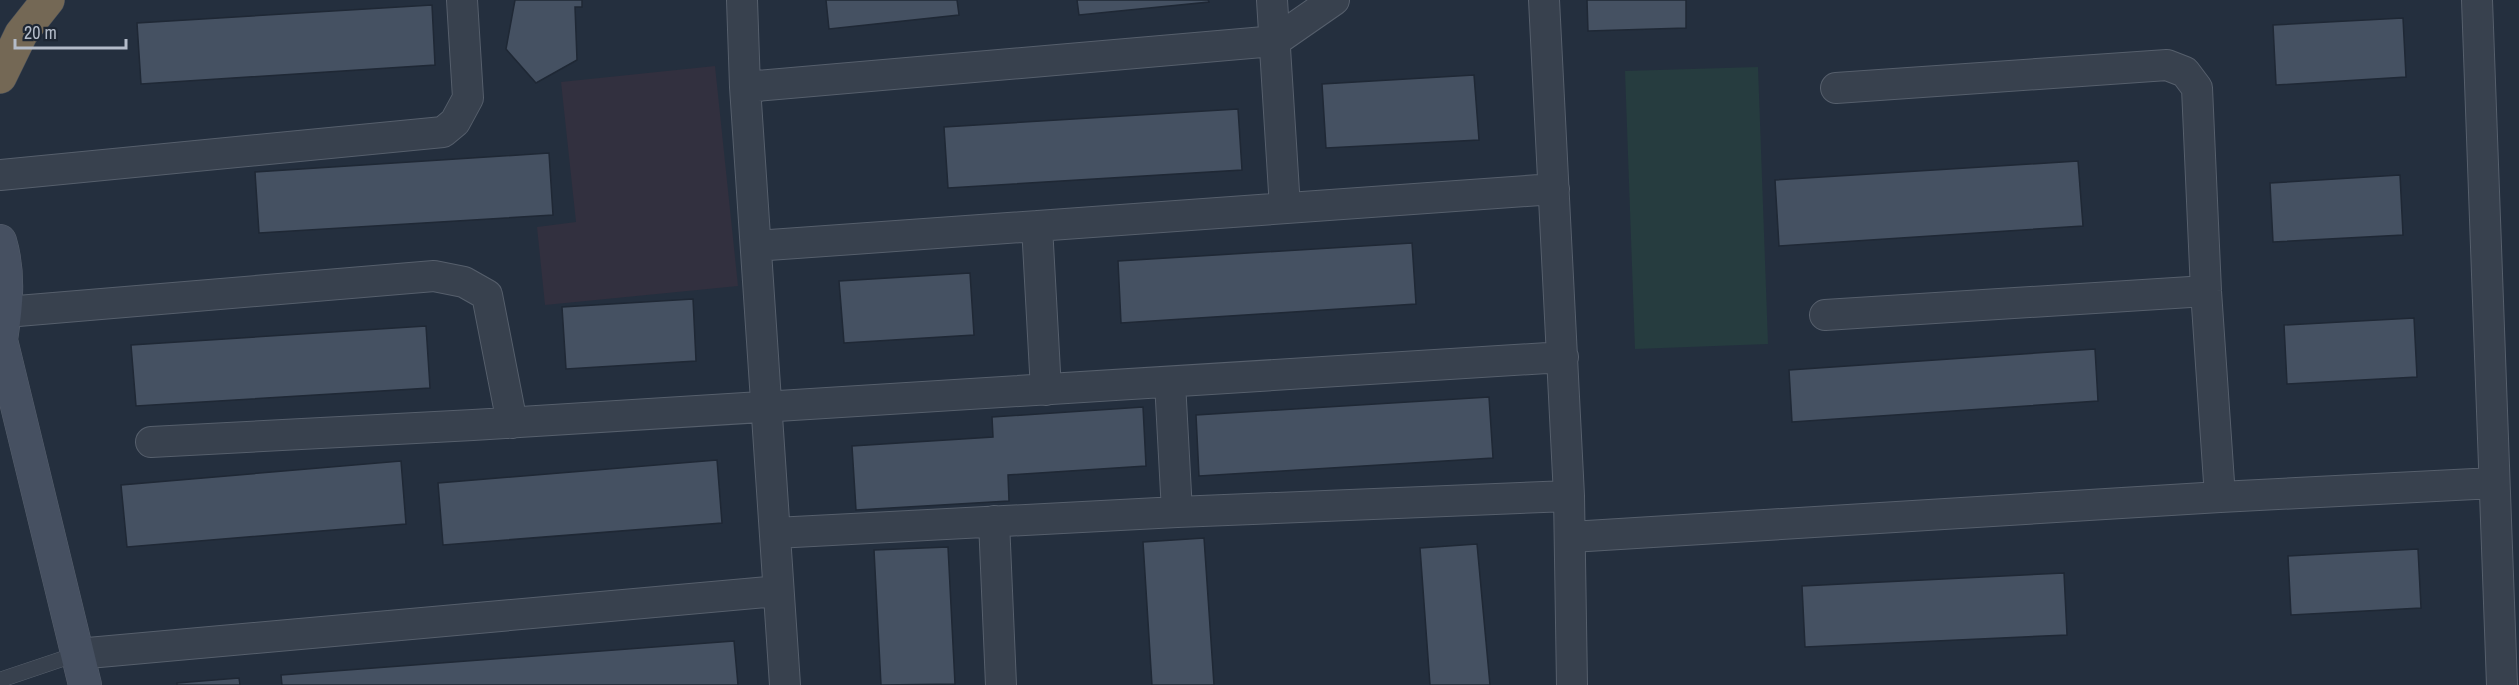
<svg xmlns="http://www.w3.org/2000/svg" width="2519" height="685" viewBox="0 0 2519 685" font-family="'Archivo Narrow',sans-serif">
<style>
.medical{fill:#32303f}
.green{fill:#263c3f}
.building{fill:#455162;stroke:#1f2835;stroke-width:1.5}
.lines{fill:none;stroke-linecap:round;stroke-linejoin:round}
.lane-casing{stroke:#565f6c;stroke-width:16}
.street-casing{stroke:#565f6c;stroke-width:32}
.secondary-casing{stroke:#565f6c;stroke-width:34}
.highway-casing{stroke:#434c59;stroke-width:34}
.lane{stroke:#38414e;stroke-width:15}
.street{stroke:#38414e;stroke-width:30}
.secondary{stroke:#465061;stroke-width:33}
.highway{stroke:#746855;stroke-width:33}
</style>
<rect width="100%" height="100%" fill="#242f3e"/>
<!-- medical -->
<path class="medical" d="M715,66l23,220 -193,19 -8,-78 39,-5 -15,-140z"/>
<!-- green -->
<path class="green" d="M1758,67l10,277 -133,5 -10,-278z"/>
<!-- building -->
<path class="building" d="M515,0h67v7h-7l2,53 -41,23 -30,-34z
M826,0h131l2,15 -130,14z
M1077,0h131l1,2 -130,13z
M1587,0h99v28l-98,3z
M432,5l3,60 -294,19 -4,-61z
M2403,18l3,59 -130,8 -3,-60z
M1474,75l5,65 -153,8 -4,-64z
M1238,109l4,61 -294,18 -4,-61z
M549,153l4,62 -294,18 -4,-61z
M2078,161l5,65 -304,20 -4,-66z
M2400,175l3,60 -130,7 -3,-59z
M1412,243l4,61 -295,19 -3,-62z
M970,273l4,62 -130,8 -5,-62z
M693,299l3,62 -130,8 -4,-62z
M2414,318l3,59 -130,7 -3,-59z
M426,326l4,62 -294,18 -5,-61z
M2095,349l3,52 -306,21 -3,-52z
M1489,397l4,61 -294,18 -3,-61z
M1143,407l3,59 -138,9 1,26 -153,9 -4,-64 141,-9 -1,-20z
M717,460l5,63 -279,22 -5,-62z
M401,461l5,63 -279,23 -6,-62z
M1204,538l10,147h-62l-9,-143z
M1477,544l13,141h-60l-10,-137z
M948,547l7,137 -74,1 -7,-135z
M2418,549l3,59 -130,7 -3,-59z
M2064,573l3,62 -262,12 -3,-61z
M734,641l4,44h-456l-1,-10z
M239,678l1,7h-63v-2z"/>
<g class="lines">
<!-- lane casing -->
<g class="lane-casing">
<path id="lane" d="M0,680l77,-26"/>
</g>
<!-- street casing -->
<g class="street-casing">
<path id="street" d="M742,0l3,87 40,598
M1272,0l13,208
M1544,0l25,496 3,189
M2477,0l25,685
M745,87l530,-46 59,-41
M1836,88l331,-23 18,7 12,16 9,203 14,206
M0,175l443,-43 12,-10 13,-24 -6,-98
M1037,226l9,164
M756,246l798,-57
M6,312l428,-36 30,6 23,13 25,128
M1825,315l381,-24
M1170,382l7,130
M151,442l322,-17 1090,-68
M994,521l7,164
M775,533l402,-21 392,-16
M1571,537l649,-40 274,-14
M77,654l701,-63"/>
</g>
<!-- secondary casing -->
<g class="secondary-casing">
<path id="secondary" d="M0,241c10,33 6,66 1,99l84,345"/>
</g>
<!-- highway casing -->
<g class="highway-casing">
<path id="highway" d="M0,77l21,-43 27,-34"/>
</g>
<!-- lane -->
<use href="#lane" class="lane"/>
<!-- street -->
<use href="#street" class="street"/>
<!-- secondary -->
<use href="#secondary" class="secondary"/>
<!-- highway -->
<use href="#highway" class="highway"/>
</g>
<!-- scale -->
<path d="M15 39v9h111v-9" fill="none" stroke="#b4bcc9" stroke-width="3"/>
<text x="24" y="39" font-size="18" fill="#b4bcc9" stroke="#1d2633" stroke-width="4.5" paint-order="stroke">20 m</text>
</svg>
